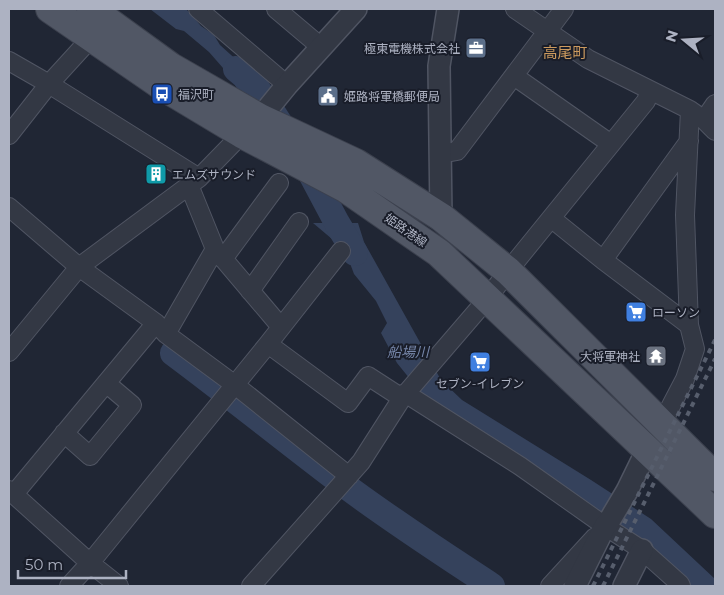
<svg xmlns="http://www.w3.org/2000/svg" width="724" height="595" viewBox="0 0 724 595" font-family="Montserrat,'Noto Sans JP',sans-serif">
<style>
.water{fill:#35425c}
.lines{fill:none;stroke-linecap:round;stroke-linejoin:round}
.river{stroke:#35425c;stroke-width:26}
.minor-casing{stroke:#505563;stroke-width:20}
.tertiary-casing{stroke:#505563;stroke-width:24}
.primary-casing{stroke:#3c414e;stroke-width:30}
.minor{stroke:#333844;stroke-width:18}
.tertiary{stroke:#333844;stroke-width:21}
.primary{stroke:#515765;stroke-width:28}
.rail{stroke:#575e6d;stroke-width:4;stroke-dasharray:5 5;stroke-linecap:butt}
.labels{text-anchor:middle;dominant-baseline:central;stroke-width:4;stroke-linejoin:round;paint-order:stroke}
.poi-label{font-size:12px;fill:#adb2c2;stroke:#191d29;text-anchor:start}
.street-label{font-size:12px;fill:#adb2c2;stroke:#191d29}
.water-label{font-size:14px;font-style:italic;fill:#7686a9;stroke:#191d29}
.quarter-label{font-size:15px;fill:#cc9a5e;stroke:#191d29}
</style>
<rect width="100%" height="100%" fill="#202634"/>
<!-- water -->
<path class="water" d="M150,9h36l3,3 12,14 13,9 6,10 21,19 16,4 16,9 -18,22 -11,2 -14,-25 -21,-24 -25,-21 -8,-2z
M313,223h45l6,19 77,138 21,20 129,80 60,39 64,60v7h-24l-4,-4 -250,-174 -19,-19 -21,-26 -16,-30 6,-10 -11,-22 -22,-27 -9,-24z"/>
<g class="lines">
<!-- river -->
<path class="river" d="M236,69l19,16 48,74 34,64 18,30
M173,353c55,41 108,84 162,125 51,39 104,73 157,108"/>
<!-- minor casing -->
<g class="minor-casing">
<path id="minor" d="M198,9l89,76
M276,9l45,38
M515,9l73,50 102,51 -5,105 4,110 6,24 -10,30 -23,44
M9,61l40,23 150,94
M514,76l97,68
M690,110l14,10 11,11
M704,120l11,-16
M9,135l40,-51 42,-46
M440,154l17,-3 107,-142
M189,185l26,64 66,78
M9,207l70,60 77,56 10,11 69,51 114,91
M551,218l52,42 86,65
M223,259l56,-76
M603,260l86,-119
M250,291l49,-69
M166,334l49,-85
M268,344l80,59 20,-27 34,22
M9,352l70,-85 120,-89 43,-44
M405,393l115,73 85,60 37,24 38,34 1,2
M64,433l26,23 42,-51 -26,-22
M9,490l81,73 29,23
M14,494l142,-171
M69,586l21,-23 178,-219 73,-93
M251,586l110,-124 41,-64 86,-100 20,-27 138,-170 4,-11
M550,586l45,-49"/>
</g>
<!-- tertiary casing -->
<g class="tertiary-casing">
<path id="tertiary" d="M249,128l11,-10 27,-33 69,-76
M441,217l-2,-151 9,-57
M575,586l30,-60 3,-3 19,-32 20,-41
M624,586l18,-36"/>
</g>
<!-- primary casing -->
<g class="primary-casing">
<path id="primary" d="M50,9l112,77 80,48 103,54 94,65 276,261
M91,9l80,58 89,51 96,45 85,54 67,54 207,206"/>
</g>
<!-- minor -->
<use href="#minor" class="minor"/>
<!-- tertiary -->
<use href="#tertiary" class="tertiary"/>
<!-- primary -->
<use href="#primary" class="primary"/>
<!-- rail -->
<path class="rail" d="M593,586l122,-246
M603,586l112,-227"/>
</g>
<!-- icons -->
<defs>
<g id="office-square" transform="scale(1.125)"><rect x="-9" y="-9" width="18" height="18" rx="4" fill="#5c6f8a" stroke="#191d29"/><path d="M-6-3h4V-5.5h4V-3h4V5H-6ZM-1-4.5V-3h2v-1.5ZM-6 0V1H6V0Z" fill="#fff"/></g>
<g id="bus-square" transform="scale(1.125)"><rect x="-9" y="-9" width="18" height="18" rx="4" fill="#1a4fb4" stroke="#191d29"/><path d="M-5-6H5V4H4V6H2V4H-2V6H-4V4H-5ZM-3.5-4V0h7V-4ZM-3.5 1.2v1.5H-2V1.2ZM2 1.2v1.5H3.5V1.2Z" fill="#fff"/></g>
<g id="civic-square" transform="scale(1.125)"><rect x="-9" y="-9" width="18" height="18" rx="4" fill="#5c6f8a" stroke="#191d29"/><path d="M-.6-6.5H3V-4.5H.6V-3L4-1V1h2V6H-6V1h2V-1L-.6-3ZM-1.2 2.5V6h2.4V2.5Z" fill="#fff"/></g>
<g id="building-square" transform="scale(1.125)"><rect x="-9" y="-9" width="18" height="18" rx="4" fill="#0f9aa8" stroke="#191d29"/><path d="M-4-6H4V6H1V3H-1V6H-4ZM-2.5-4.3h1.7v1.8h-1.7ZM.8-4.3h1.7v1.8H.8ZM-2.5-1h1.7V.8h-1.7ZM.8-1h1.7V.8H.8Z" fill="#fff"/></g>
<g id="supermarket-square" transform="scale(1.125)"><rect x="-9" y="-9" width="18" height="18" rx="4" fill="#3f7fe0" stroke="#191d29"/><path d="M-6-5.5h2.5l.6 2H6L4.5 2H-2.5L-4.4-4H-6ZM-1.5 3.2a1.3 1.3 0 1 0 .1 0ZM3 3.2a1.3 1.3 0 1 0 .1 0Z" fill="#fff"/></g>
<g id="temple-square" transform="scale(1.125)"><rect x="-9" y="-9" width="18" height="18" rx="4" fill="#6b7280" stroke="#191d29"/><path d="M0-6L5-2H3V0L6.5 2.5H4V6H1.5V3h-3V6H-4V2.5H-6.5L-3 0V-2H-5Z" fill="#fff"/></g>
</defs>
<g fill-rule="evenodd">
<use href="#office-square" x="476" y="48"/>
<use href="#bus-square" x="162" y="94"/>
<use href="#civic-square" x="328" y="96"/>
<use href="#building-square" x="156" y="174"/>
<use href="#supermarket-square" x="636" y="312"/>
<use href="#temple-square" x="656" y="356"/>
<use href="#supermarket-square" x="480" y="362"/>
</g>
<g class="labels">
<!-- poi labels -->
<g class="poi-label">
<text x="460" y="48" text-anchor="end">極東電機株式会社</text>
<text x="178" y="94">福沢町</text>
<text x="344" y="96">姫路将軍橋郵便局</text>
<text x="172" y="174">エムズサウンド</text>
<text x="652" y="312">ローソン</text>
<text x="640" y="356" text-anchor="end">大将軍神社</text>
<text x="480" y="383" text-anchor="middle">セブン-イレブン</text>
</g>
<!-- street labels -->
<g class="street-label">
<text transform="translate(406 230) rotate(35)">姫路港線</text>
</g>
<!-- water labels -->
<g class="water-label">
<text x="408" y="352">船場川</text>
</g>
<!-- quarter labels -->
<g class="quarter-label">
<text x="565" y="52">高尾町</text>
</g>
</g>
<!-- border -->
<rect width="724" height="595" fill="none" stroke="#adb2c2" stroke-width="20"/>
<!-- north arrow -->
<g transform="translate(684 40) rotate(288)" stroke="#191d29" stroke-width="4" paint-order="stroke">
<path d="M0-4L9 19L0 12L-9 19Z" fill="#adb2c2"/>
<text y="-8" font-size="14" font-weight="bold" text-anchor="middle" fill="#adb2c2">N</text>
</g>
<!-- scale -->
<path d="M18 570v8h108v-8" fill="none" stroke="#adb2c2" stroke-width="2.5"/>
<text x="25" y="570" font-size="15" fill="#adb2c2" stroke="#191d29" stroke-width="4" paint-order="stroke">50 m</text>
</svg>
